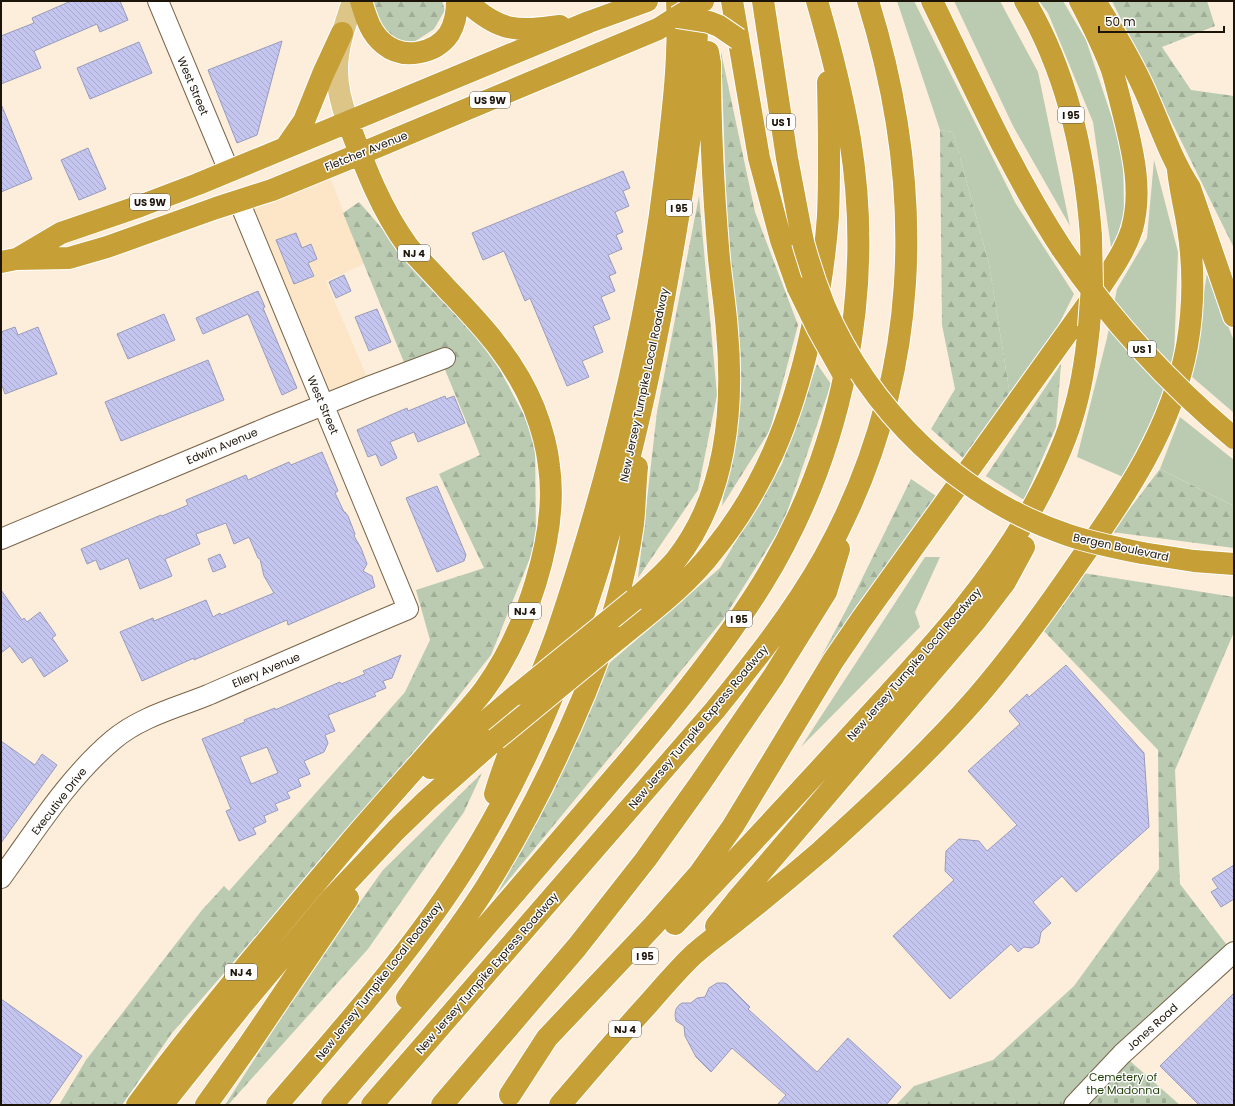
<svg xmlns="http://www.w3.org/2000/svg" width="1235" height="1106" viewBox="0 0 1235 1106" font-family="Poppins,sans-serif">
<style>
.built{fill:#fce6c7}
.green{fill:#bacbb1}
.forest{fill:url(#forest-firs)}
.cemetery{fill:url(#cemetery-stones)}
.building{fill:url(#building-back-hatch);stroke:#9a9bbc;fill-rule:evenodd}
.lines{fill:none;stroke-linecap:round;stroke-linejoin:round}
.minor-casing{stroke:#786448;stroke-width:22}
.major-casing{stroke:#fff;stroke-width:24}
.highway-casing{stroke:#fff;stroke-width:24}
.minor{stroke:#fff;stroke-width:20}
.major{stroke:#ddc587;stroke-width:22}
.highway{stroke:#c79f37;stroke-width:22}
.highway-bridge-casing{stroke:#fff;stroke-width:24;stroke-linecap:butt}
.highway-bridge{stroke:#c79f37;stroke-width:22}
.labels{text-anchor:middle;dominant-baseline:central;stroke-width:3;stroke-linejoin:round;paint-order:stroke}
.shield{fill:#fdfdfd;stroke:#605a52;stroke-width:1}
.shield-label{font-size:10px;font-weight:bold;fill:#1c1409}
.street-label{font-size:11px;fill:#1c1409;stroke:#fdfdfd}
.park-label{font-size:11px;fill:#1f3d07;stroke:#fdfdfd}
</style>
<defs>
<pattern id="forest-firs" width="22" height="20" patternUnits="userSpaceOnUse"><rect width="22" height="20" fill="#bacbb1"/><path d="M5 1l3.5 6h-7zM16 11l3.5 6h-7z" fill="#9fad97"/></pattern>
<pattern id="cemetery-stones" width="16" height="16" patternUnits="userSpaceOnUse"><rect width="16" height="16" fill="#bacbb1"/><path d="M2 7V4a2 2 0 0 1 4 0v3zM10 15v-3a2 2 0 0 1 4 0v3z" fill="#9fad97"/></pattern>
<pattern id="building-back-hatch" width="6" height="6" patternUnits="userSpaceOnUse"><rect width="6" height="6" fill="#c4c6ef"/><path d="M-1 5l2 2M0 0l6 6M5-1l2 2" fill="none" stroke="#a8a9cc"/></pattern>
</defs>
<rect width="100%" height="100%" fill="#fceedb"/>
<!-- built -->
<path class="built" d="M326,167l38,97 -38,17 45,105 -48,20 -84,-205z"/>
<!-- green -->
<path class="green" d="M897,1h17l102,203 58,90 -18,36 -46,65 -21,-131 -36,-132 -13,-2z
M954,1h46l38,71 32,154 -57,-100z
M1039,1h24l23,39 37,111 1,62 -12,41 -19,-132 -45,-109z
M1154,160l24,92 -4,104 -11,42 -40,79 -46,-20 30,-119 10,-49 30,-51z
M1207,273l27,68v72l-43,-37z
M1180,417l54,43v46l-74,-37z
M925,557h15l-25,55 5,15 -119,120z"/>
<!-- forest -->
<path class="forest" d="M374,1h68l3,9 -11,19 -23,15 -21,-7 -19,-26z
M1112,1h95l8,25 -53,21 29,43 43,6v152z
M721,52l34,160 43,113 -28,105 -48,76 17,-122 -11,-139z
M940,130l13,2 36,132 21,131 -47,63 -32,-29 24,-40 -13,-64z
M699,196l18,199 -19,95 -60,88 19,-166z
M359,202l133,153 43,81 1,107 -45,112 -82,104 -237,274 -50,72h-63l27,-45 116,-150 22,-24 5,5 176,-199 25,-52 -14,-50 68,-22 -45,-94 41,-19 -39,-95 -33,12 -65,-159z
M817,364l14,20 -48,140 -61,97 -225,273 57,-104 45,-118 121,-104 62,-104z
M1061,364l-5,63 -32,73 -38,-24z
M1160,469l74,37v42l-122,-16z
M911,479l28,19 -128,178 43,-81z
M1077,572l157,25v35l-59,138 5,114 53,69 -159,152h-178l18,-19 79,-26 81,-74 85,-117 -1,-119 -119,-124z
M482,773l-18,39 -96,137 -140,156h-3l92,-143 66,-92z"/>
<!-- cemetery -->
<path class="cemetery" d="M1122,1054l58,51h-106z"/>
<!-- building -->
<path class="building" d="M71,1h49l8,19 -28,12 -3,-8 -63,27 7,17 -40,16v-48l33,-13 -2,-5z
M282,41l-25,94 -20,8 -29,-73z
M139,42l13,31 -62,26 -13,-31z
M1,104l31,75 -31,13z
M88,148l18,41 -27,11 -18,-40z
M623,171l7,17 -7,3 6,15 -14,6 8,20 -7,3 6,14 -14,6 8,18 -7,3 6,15 -14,6 9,22 -17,7 10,26 -21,9 7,16 -22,9 -37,-88 -5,3 -21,-50 -21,9 -11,-27z
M296,233l6,15 9,-4 6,15 -9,4 6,13 -20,8 -18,-44z
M344,275l7,16 -15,7 -7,-16z
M258,291l7,16 -2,1 34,80 -15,7 -34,-81 -45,20 -7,-16z
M377,309l14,33 -22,9 -14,-34z
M164,314l11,26 -47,19 -11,-25z
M15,327l3,8 20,-8 19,47 -52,20 -4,-11v-51z
M208,360l16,40 -103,41 -16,-39z
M445,396l1,3 8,-3 11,27 -47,19 -4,-10 -24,10 7,16 -16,8 -5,-12 -8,3 -11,-27 50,-22 1,3z
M322,452l16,39 -3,2 9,19h1l3,4 7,18 -1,2 7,12 6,16 -4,7 9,5 3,11 -87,38 -1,-5 -93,40v-2l-52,23 -22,-49 33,-14 1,3 52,-21 7,17 7,-4 1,2 53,-22 -10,-17 -4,-17 -2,-1 -9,-21 -15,7 -8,-21 -30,11 4,10 -35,15 7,17 -32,13 -12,-31 -28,12 -4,-10 -9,4 -6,-15 80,-34 1,1 26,-11 -2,-5 60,-25 2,5 41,-18 2,3z
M437,486l29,69 -2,6 -27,11 -31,-74z
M220,554l6,13 -13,5 -5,-13z
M1,590l21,30 2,-2 3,4 13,-10 16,23 -4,3 16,23 -24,16 -13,-20 -9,6 -12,-17 -9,7z
M401,655l-9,23 -9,3 3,7 -12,5 2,3 -48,19 7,16 -10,4 3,8 -4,9 -20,9 6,13 -12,5 3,7 -14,6 3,6 -15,6 3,6 -14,6 2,6 -13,6 3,6 -17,7 -13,-30 5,-2 -29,-70 43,-17 -1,-2 31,-12v2l65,-28 1,2 24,-10 -2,-3zM267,747l11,26 -27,11 -11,-27z
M1066,665l78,88 5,74 -73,65 -14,-16 -29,26 18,21 -10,9 -2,11 -7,5 -8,-1 -6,5 -7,-8 -61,55 -57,-63 61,-56 -9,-9 1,-20 13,-12 20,2 8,10 30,-26 -49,-54 52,-47 -11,-13 18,-17 2,3z
M1,741l34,24 7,-11 15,11 -56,78z
M1234,865v34l-13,8 -10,-15 7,-4 -6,-9z
M717,983h7l3,1 23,23 -2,2 69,63 31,-34 53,49 -15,18h-109l9,-10 -54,-47 -21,24 -15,-15 -11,-21 -1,-10 -8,-5 -1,-6 1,-6 3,-4 3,-2h9l6,-5 8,-1 4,-9z
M1234,993v112h-35l-39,-39z
M1,999l81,57 -34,49h-47z"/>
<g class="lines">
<!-- minor casing -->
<g class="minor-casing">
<path id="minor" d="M158,1l71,170
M1,539l270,-113 97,-39 77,-29
M1,878c35,-48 67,-100 112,-138 27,-23 63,-32 95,-45 67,-29 133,-58 200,-86l-169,-408
M1074,1105l48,-51 112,-102"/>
</g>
<!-- major casing -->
<g class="major-casing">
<path id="major" d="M348,122c-19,-50 -11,-73 5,-121"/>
</g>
<!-- highway casing -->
<g class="highway-casing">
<path id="highway" d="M361,1c5,16 9,32 23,43 19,16 51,10 65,-10 6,-10 8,-22 8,-33
M466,1c33,31 51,31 94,25
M732,1l27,157 22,82 17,48
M763,1l24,157 16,84
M932,1c41,84 79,170 130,248
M1025,1c42,71 60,153 66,235
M1095,1c18,29 35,57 49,88 15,33 26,68 46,99l44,128
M286,147l18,-26 19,-47 19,-41
M17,259l44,-26 79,-27 58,-22 391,-162 58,-21
M1,262l15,-3 53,-1 38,-11 109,-39 56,-18 88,-36 298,-125 19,-12
M1142,553l52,8 40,3
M634,600c14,-12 29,-25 41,-39 51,-64 59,-152 52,-230 -2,-29 -7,-56 -9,-84 -5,-62 -8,-123 -8,-184l-2,-11
M619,638c33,-27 68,-53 94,-87 52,-64 79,-134 97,-214 9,-40 15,-80 18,-121 2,-45 1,-90 0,-134
M431,768l87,-74
M495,794c16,-55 43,-107 62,-161 50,-148 89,-300 108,-456 7,-58 15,-117 12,-176
M675,924c64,-67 126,-134 188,-202 67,-73 133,-143 179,-232 12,-24 24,-49 31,-75 9,-29 13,-58 16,-88
M716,926l20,-25 240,-281 29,-38 19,-35
M407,998c27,-37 55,-73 79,-111 39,-62 71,-127 99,-194 22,-54 40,-111 48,-169 2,-19 2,-38 4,-57
M510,1095l37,-57 106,-112 46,-52 34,-48 100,-165 28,-41 237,-330c13,-19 27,-39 34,-61 10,-36 2,-73 -7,-109 -4,-16 -8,-33 -13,-50 -9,-24 -20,-46 -32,-69
M137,1105c66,-89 138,-174 210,-259 28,-33 57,-65 86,-98 17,-19 36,-38 51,-58 41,-56 75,-155 65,-224 -2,-20 -8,-40 -15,-58 -19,-47 -52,-83 -87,-119 -13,-15 -28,-29 -40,-44 -27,-37 -43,-81 -59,-123
M162,1105l80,-100 89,-106 65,-69 31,-30 69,-61
M206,1105l42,-59 100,-148
M277,1105c72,-84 148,-168 204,-264 94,-160 145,-346 180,-527 11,-59 22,-119 29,-179 4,-45 7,-89 8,-134
M332,1105c86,-99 171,-198 256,-297 62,-72 124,-144 174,-224 81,-132 113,-292 88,-445 -8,-47 -20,-93 -33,-138
M372,1105l343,-395c39,-48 78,-97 109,-152 98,-176 103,-367 44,-557
M442,1105l135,-158 69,-88 53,-74 74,-108 53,-85 13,-43
M560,1105c29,-34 59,-69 89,-102 13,-15 26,-30 40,-44 14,-14 31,-25 46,-37 29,-23 58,-47 86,-71 53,-48 109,-100 156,-154 37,-43 71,-90 103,-137 47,-66 92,-133 107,-214 7,-40 7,-79 1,-118 -3,-20 -8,-38 -10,-58"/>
</g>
<!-- minor -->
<use href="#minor" class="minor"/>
<!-- major -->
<use href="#major" class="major"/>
<!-- highway -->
<use href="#highway" class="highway"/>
<!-- highway-bridge casing -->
<g class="highway-bridge-casing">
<path id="highway-bridge" d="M677,17l32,5 10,4 19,13
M677,17l26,-16
M803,242c6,22 13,43 21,63 45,106 135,193 244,230 24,8 49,13 74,18
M1062,249c48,70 106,134 172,189
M798,288l20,41 24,43
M1089,327l3,-41 -1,-50
M518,694l116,-94
M496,739l123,-101"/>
</g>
<!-- highway-bridge -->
<use href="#highway-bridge" class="highway-bridge"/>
</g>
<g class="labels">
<!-- shield labels -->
<g class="shield">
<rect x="470" y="92" width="40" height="16" rx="3"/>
<rect x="1058" y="107" width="26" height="16" rx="3"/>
<rect x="767" y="114" width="28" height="16" rx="3"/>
<rect x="130" y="194" width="40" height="16" rx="3"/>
<rect x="666" y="200" width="26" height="16" rx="3"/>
<rect x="398" y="245" width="32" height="16" rx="3"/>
<rect x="1128" y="341" width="28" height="16" rx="3"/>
<rect x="509" y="603" width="32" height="16" rx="3"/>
<rect x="726" y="611" width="26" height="16" rx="3"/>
<rect x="632" y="948" width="26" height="16" rx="3"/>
<rect x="225" y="964" width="32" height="16" rx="3"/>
<rect x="609" y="1021" width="32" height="16" rx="3"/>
</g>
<g class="shield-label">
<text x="490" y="100">US 9W</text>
<text x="1071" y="115">I 95</text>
<text x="781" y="122">US 1</text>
<text x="150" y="202">US 9W</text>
<text x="679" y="208">I 95</text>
<text x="414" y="253">NJ 4</text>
<text x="1142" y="349">US 1</text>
<text x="525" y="611">NJ 4</text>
<text x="739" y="619">I 95</text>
<text x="645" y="956">I 95</text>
<text x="241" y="972">NJ 4</text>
<text x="625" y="1029">NJ 4</text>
</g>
<!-- street labels -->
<g class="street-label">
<text transform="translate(193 86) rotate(67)">West Street</text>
<text transform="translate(366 151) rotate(-22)">Fletcher Avenue</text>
<text transform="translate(644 385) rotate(-78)">New Jersey Turnpike Local Roadway</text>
<text transform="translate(323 405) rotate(67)">West Street</text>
<text transform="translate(222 446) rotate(-23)">Edwin Avenue</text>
<text transform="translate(1121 547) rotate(12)">Bergen Boulevard</text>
<text transform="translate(914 664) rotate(-49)">New Jersey Turnpike Local Roadway</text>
<text transform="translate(266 670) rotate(-23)">Ellery Avenue</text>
<text transform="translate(698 727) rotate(-50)">New Jersey Turnpike Express Roadway</text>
<text transform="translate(59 801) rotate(-52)">Executive Drive</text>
<text transform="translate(487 973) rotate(-49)">New Jersey Turnpike Express Roadway</text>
<text transform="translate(379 981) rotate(-52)">New Jersey Turnpike Local Roadway</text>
<text transform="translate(1152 1027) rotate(-42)">Jones Road</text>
</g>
<!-- park labels -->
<g class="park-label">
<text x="1123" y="1077">Cemetery of<tspan x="1123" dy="13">the Madonna</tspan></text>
</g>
</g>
<!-- border -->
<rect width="1235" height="1106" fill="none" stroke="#1c1409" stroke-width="4"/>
<!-- scale -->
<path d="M1099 26v6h125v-6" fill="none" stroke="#1c1409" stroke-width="2"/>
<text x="1105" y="26" font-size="12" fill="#1c1409" stroke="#fdfdfd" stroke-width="3" paint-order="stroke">50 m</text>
</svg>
